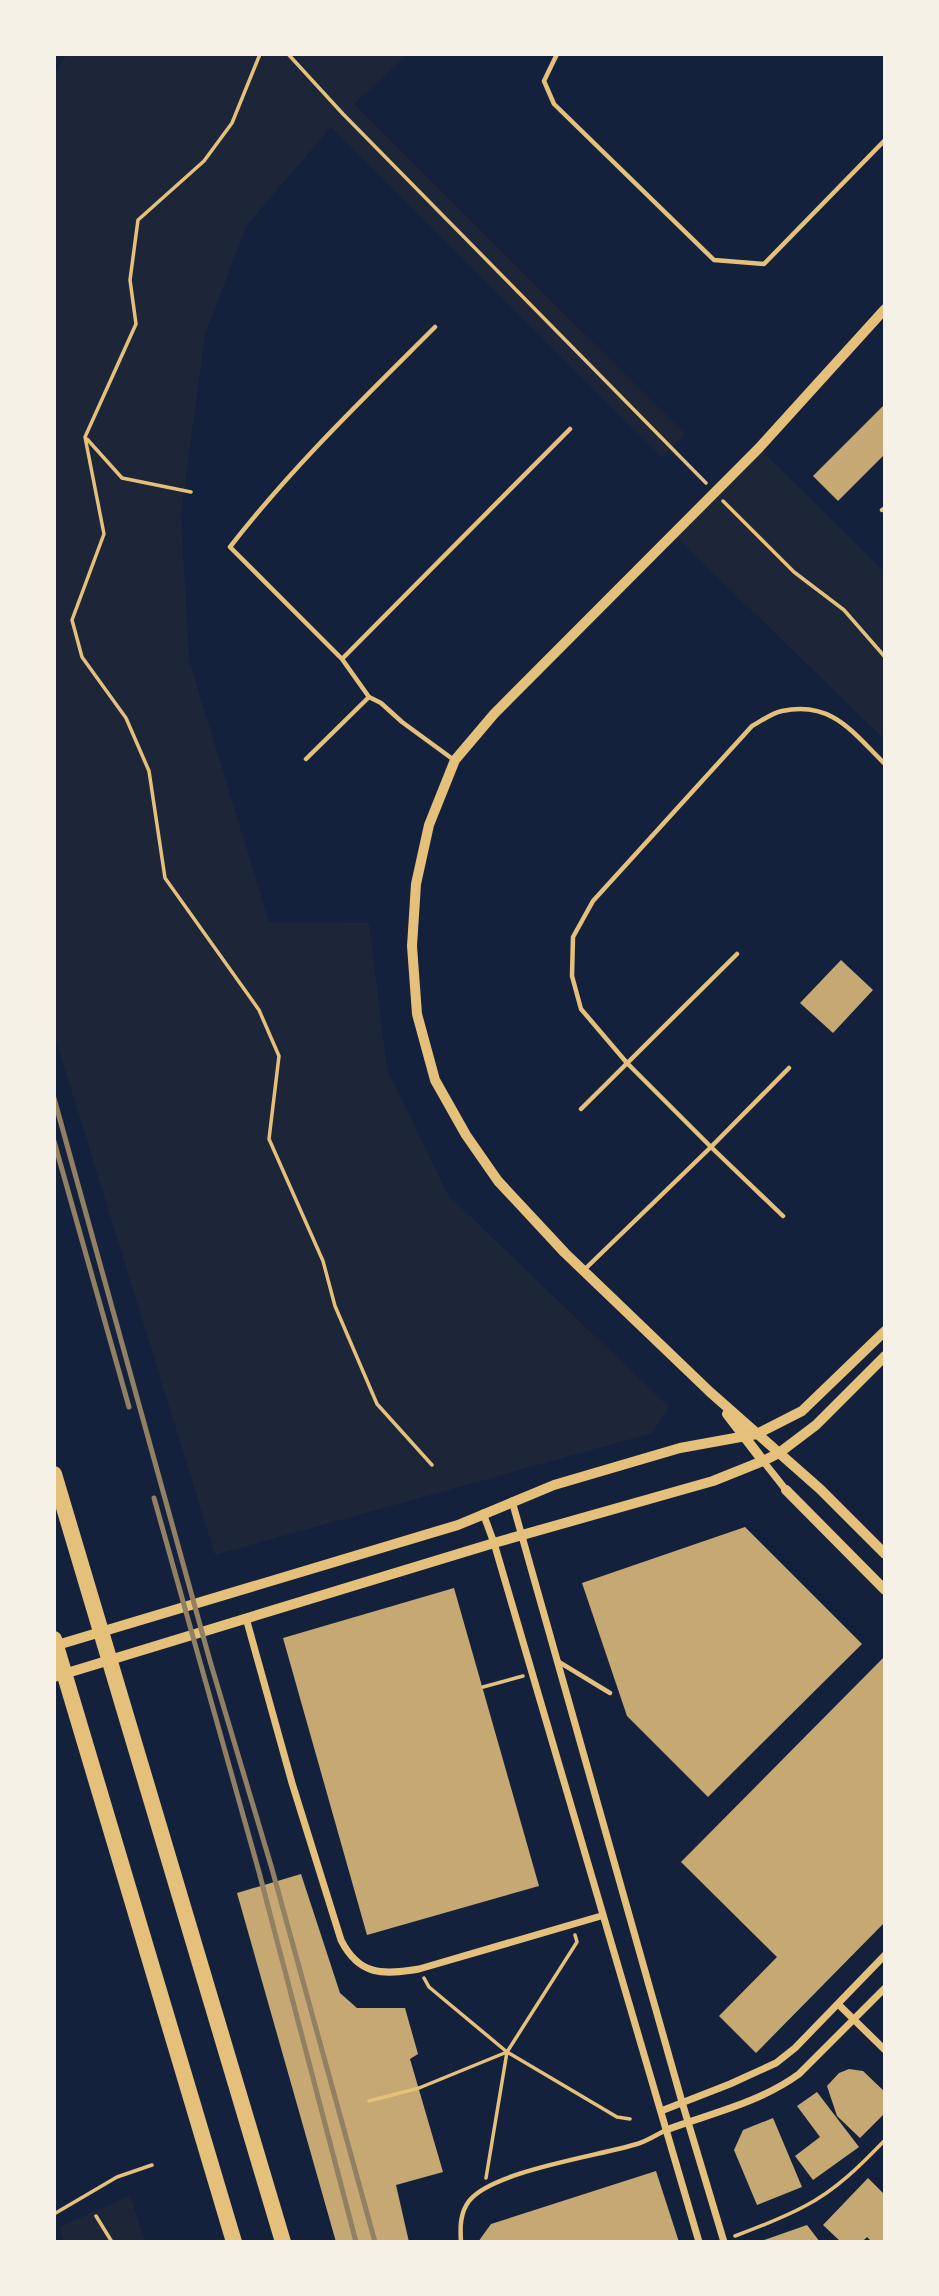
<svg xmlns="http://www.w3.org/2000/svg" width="939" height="2296" viewBox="0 0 939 2296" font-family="Inter,sans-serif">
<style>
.green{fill:#1d2539}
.building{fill:#c6a872}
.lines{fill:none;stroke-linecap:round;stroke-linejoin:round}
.path{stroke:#e5c07b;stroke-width:3.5}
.service{stroke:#e5c07b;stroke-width:4.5}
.minor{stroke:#e5c07b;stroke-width:7}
.tertiary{stroke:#e5c07b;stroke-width:10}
.motorway{stroke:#e5c07b;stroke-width:16}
.rail{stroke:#918062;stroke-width:5}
</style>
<rect width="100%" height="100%" fill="#14213d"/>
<!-- green -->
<path class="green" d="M67,54h341l-54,50 331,330 -23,23 -331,-330 -84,98 -42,109 -24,180 8,146 80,262 100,1 18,146 61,126 221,212 -17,26 -437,122 -161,-521v-959z
M759,448l126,124v168l-213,-207z
M130,2195l15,47h-81l-4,-15z"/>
<!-- building -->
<path class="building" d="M885,404v50l-47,47 -25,-25z
M841,960l32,30 -40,43 -33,-30z
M745,1527l117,117 -154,153 -81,-81 -45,-133z
M454,1588l85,298 -172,49 -84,-297z
M885,1656v266l-129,131 -37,-37 58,-59 -96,-95z
M301,1874l39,119 17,15h48l13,46 -8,5 33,113 -47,13 13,57h-73l-99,-349z
M849,2069l14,2 22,21v21l-25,25 -23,-22 -10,-30 12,-13z
M817,2092l42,55 -46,33 -18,-24 25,-19 -23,-31z
M773,2118l29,69 -45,18 -23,-55 9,-20z
M656,2171l23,71h-201l13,-18z
M868,2178l17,17v47h-13l-5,-5 -5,5h-21l-18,-17z
M807,2225l13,17h-59v-1z"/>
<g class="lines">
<!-- path -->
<path class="path" d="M260,54l-28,69 -28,38 -66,59 -8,60 6,44 -51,113 19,97 -32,86 10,37 44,61 23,53 16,107 94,132 20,46 -10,83 54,122 12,45 42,98 55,61
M288,54l55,60 363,369
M87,439l35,39 69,14
M723,501l71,71 50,38 41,47
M483,1687l40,-11
M424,1978l5,9 78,65 110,65 13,2
M369,2101l50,-13 88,-36
M486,2178l21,-126 70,-110 -2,-7
M54,2214l63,-37 35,-12
M96,2216l16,26
M735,2236c24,-9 48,-18 70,-30 31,-16 56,-41 80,-66"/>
<!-- service -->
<path class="service" d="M557,54l-13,27 10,23 160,156 50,4 121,-124
M882,510l3,-2
M342,659l-112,-112c62,-80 134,-149 205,-220
M306,759l63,-62
M454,760l-52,-38 -21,-19 -12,-6 -27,-38 228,-230
M789,1068l-78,79 -84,-84 -46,-54 -9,-33 1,-39 20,-36 159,-175c9,-5 20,-13 30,-15 50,-11 71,22 103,53
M581,1109l156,-155
M584,1270l127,-123 72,69
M559,1662l51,31
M461,2242c-1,-15 -1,-29 8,-41 23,-30 129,-45 168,-57 10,-3 19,-9 29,-14"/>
<!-- minor -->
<path class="minor" d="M763,1461l23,29
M512,1501l170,601 42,140
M483,1513l11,30 205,699
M246,1618l46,165 49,157c18,36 42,35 78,29l182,-53
M838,2004l47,46
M661,2111l69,-27 46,-21 19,-15 90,-93
M666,2130c46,-17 93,-27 133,-56l86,-86"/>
<!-- tertiary -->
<path class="tertiary" d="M885,309l-126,139 -265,266 -39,46 -26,65 -13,59 -4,62 5,68 18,66 31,55 32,46 67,72 145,139 110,97 65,65
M727,1414l36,47
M786,1490l99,100
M54,1646l404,-121 96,-40 126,-37 77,-14 45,-23 83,-80
M54,1677l440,-134 219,-62 50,-20 16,-8 37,-28 69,-69"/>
<!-- motorway -->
<path class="motorway" d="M54,1474l229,768
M54,1639l180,603"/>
<!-- rail -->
<path class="rail" d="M54,1098l156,563 62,208 103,373
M54,1141l75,266
M154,1498l105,374 97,370"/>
</g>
<!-- border -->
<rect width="939" height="2296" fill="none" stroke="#f6f1e7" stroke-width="112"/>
</svg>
